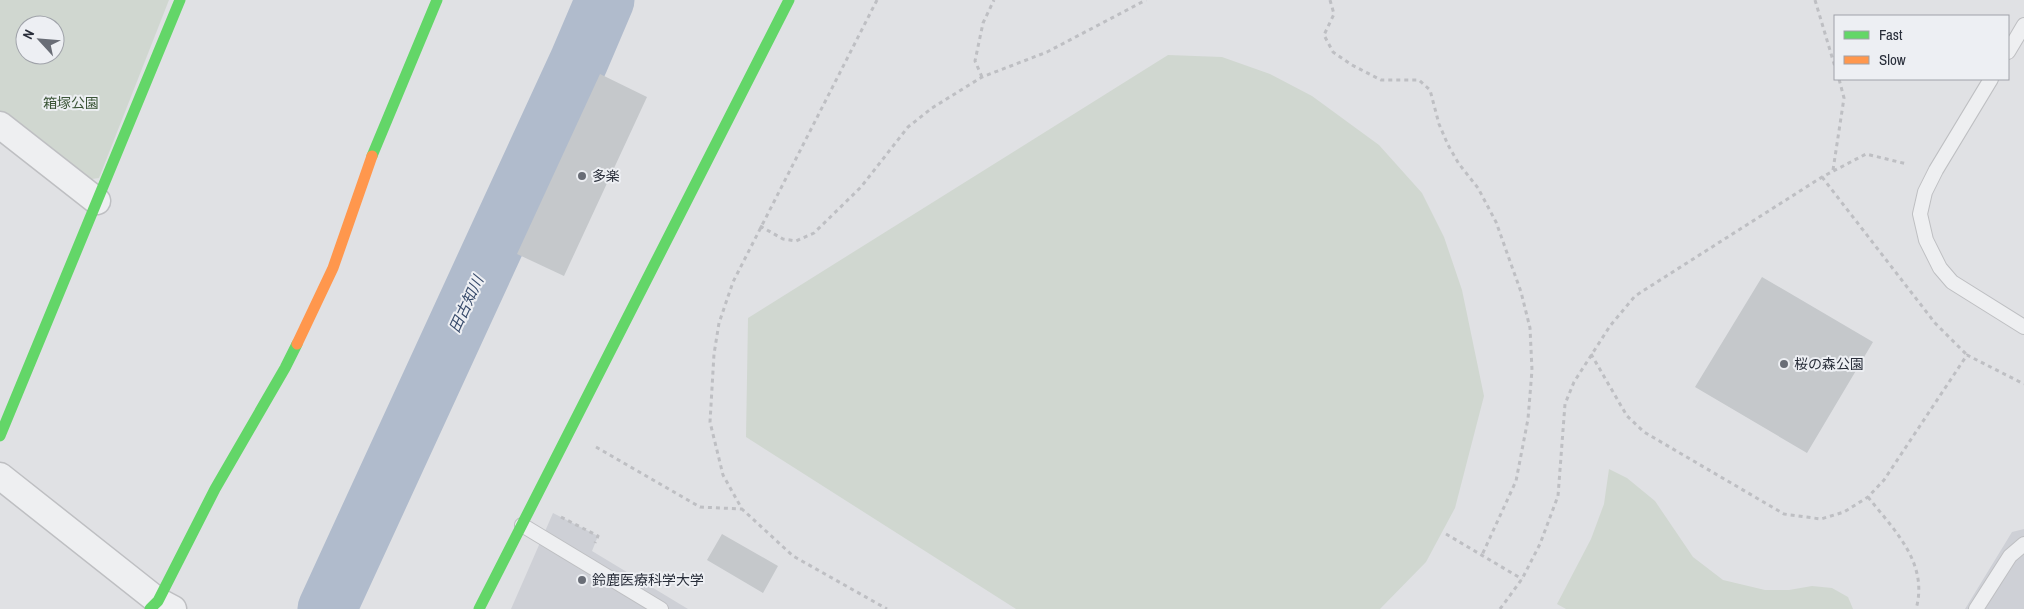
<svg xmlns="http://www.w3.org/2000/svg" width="2024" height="609" viewBox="0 0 2024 609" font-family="'Archivo Narrow','Noto Sans JP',sans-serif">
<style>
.built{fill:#ced0d6}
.green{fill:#d0d7d0;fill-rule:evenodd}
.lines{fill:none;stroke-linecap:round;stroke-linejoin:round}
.river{stroke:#b0bbcc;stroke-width:59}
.building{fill:#c5c8cb}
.lane-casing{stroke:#bebfc2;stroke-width:16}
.street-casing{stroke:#bebfc2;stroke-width:29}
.path{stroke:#bebfc3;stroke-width:3;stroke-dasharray:4 4;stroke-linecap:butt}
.lane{stroke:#eeeff1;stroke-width:14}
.street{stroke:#eeeff1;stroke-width:26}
.fast{stroke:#63d668;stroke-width:11}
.slow{stroke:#ff974d;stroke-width:11}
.poi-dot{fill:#696d76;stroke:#edeff3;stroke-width:2}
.labels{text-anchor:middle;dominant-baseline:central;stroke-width:4;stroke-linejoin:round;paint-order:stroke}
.park-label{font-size:14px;fill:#3b5537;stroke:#edeff3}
.poi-label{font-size:14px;fill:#292e3a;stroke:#edeff3;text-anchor:start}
.water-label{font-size:15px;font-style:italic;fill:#374a6a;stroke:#edeff3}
</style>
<rect width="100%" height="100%" fill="#e0e1e4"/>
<!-- built -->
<path class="built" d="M553,513l45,23 -6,15 96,58h-177z
M2024,529v80h-59l47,-77z"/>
<!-- green -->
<path class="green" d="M0,0h169l-70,178 -14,2 -85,-68zM25,25h30v30h-30z
M1168,55l54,2 48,17 42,22 67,49 43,48 22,44 18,53 22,106 -29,112 -29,54 -46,47h-364l-270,-172 2,-119z
M1609,469l18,9 28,23 38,56 30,23 42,10h24l23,-4 20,2 16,9 5,12h-287l-9,-5 34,-65 13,-35z"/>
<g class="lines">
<!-- river -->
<path class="river" d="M327,609l252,-548 26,-61"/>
</g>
<!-- building -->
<path class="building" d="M600,74l47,23 -83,179 -47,-22z
M1762,277l111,65 -66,111 -112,-66z
M722,534l56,32 -15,27 -56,-33z"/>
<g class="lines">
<!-- lane casing -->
<g class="lane-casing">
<path id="lane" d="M2008,52l16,-27
M1991,79l-55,91 -11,22 -5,22 6,26 14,28 12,14 72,45
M522,525l139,84
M1976,609l34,-53 14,-12"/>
</g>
<!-- street casing -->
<g class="street-casing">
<path id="street" d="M0,125l97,76
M0,476l158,125 15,8"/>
</g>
<!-- path -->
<path class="path" d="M877,0l-144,282 -14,41 -5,31 -4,68 13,53 19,34 51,47 94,53
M1330,0l4,14 -10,21 9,17 19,13 29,15h38l11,10 9,34 9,21 11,19 19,24 18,34 25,70 9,36 2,42 -4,49 -12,62 -34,74
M1815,0l20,67
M982,77l-7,-16 8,-38 11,-23
M1833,170l11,-72 -5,-19
M1822,177l113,146 32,32
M760,226l23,13 13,2 18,-8 47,-46 47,-60 24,-19 50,-31 65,-25 99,-52
M1591,354l36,62 17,16 140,82 37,5 23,-7 24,-15 16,-17 83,-125 57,29
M596,447l104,60 42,2
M1868,497c26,33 61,66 48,112
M561,517l37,19 -3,7
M1446,534l76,45
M1500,609l22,-30 18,-35 18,-48 7,-92 9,-22 36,-56 25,-30 187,-119 44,-23 41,10"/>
<!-- lane -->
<use href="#lane" class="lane"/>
<!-- street -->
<use href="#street" class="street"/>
<!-- fast -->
<path class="fast" d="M372,156l65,-156
M0,436l180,-436
M150,609l8,-8 57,-112 70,-121 12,-24
M479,609l310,-609"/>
<!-- slow -->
<path class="slow" d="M297,344l36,-76 39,-112"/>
</g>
<!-- markers -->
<g class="poi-dot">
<circle cx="582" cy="176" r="5"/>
<circle cx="1784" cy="364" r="5"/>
<circle cx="582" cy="580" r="5"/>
</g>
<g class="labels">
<!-- park labels -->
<g class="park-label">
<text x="71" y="103">箱塚公園</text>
</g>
<!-- poi labels -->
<g class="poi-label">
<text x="592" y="176">多楽</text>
<text x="1794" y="364">桜の森公園</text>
<text x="592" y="580">鈴鹿医療科学大学</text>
</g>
<!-- water labels -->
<g class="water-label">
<text transform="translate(466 304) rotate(-65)">田古知川</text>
</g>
</g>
<!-- legend -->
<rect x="1834" y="15" width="175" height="65" fill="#edeff3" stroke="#9fa2a9"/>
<rect x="1844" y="31" width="25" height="8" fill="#63d668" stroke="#9fa2a9"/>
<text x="1879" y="40" font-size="15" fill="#292e3a">Fast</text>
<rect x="1844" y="56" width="25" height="8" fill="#ff974d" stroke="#9fa2a9"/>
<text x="1879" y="65" font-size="15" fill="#292e3a">Slow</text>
<!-- north arrow -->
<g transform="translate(40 40) rotate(296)"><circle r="24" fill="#edeff3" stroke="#9fa2a9"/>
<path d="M0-4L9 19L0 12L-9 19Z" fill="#696d76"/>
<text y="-8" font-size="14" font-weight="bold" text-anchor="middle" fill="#292e3a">N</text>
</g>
</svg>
